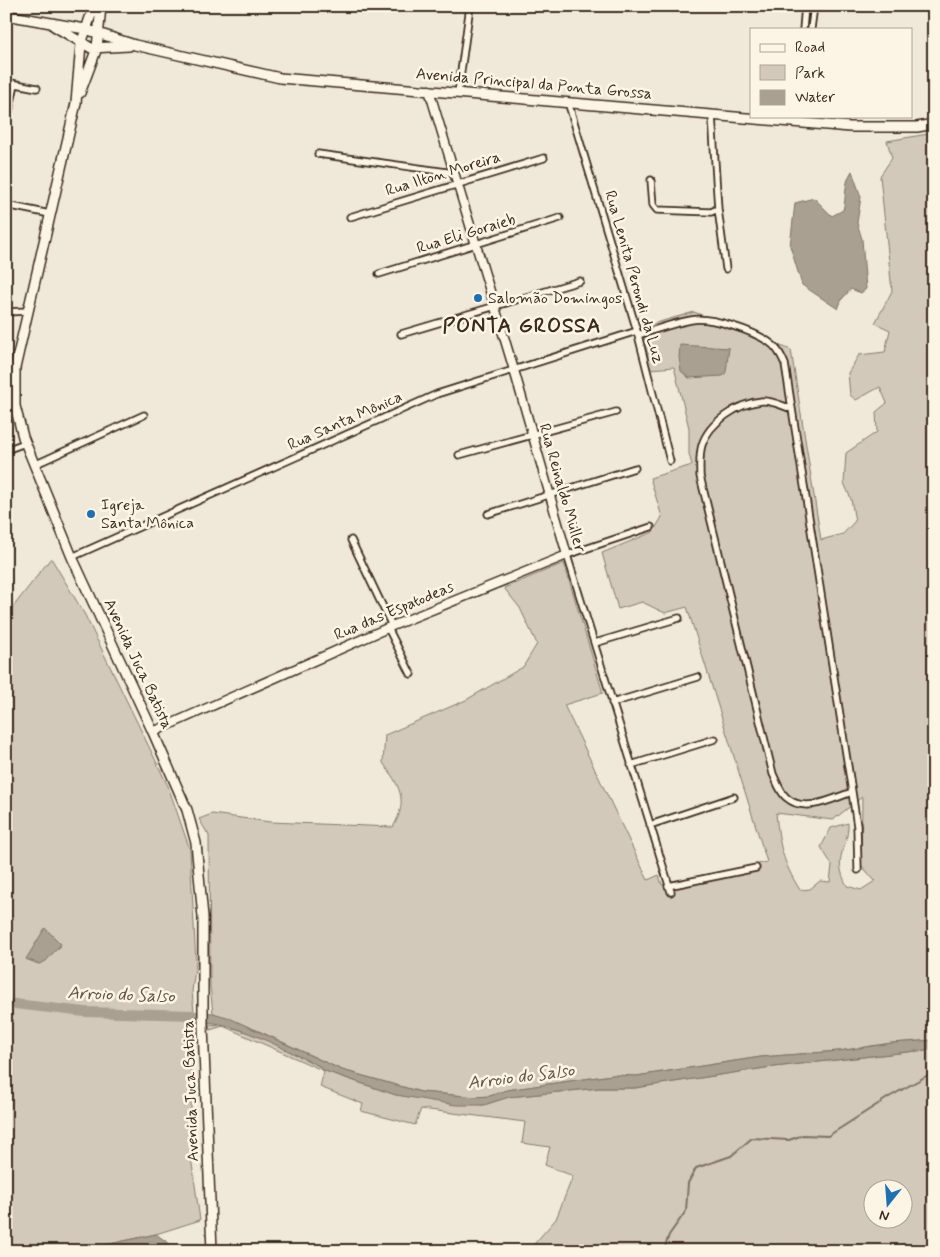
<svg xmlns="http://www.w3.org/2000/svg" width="940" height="1257" viewBox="0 0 940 1257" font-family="Mynerve,sans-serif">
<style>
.green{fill:#d2c9ba;stroke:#867a6c;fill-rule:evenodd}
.water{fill:#aaa091;stroke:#7e7163}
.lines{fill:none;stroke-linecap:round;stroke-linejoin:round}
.stream{stroke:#7e7163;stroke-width:2}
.river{stroke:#aaa091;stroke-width:10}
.minor-casing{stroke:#3b2a1e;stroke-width:9}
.tertiary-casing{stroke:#3b2a1e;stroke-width:11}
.secondary-casing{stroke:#3b2a1e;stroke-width:12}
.minor{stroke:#fcf5e5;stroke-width:5.5}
.tertiary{stroke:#fcf5e5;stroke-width:8}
.secondary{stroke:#fcf5e5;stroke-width:9}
.poi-dot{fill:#1f6fb2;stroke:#fcf5e5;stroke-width:2}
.labels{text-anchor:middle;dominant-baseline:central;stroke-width:5;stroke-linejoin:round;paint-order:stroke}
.street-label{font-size:16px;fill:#3b2a1e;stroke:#fcf5e5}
.poi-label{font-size:16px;fill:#3b2a1e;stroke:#fcf5e5;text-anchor:start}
.water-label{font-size:18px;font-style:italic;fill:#625346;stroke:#fcf5e5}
.district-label{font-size:21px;font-weight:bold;letter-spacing:1px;fill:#3b2a1e;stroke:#fcf5e5}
</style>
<rect width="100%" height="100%" fill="#f0e9d9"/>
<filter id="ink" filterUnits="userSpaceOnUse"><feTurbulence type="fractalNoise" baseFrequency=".02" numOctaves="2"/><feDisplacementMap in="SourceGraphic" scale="10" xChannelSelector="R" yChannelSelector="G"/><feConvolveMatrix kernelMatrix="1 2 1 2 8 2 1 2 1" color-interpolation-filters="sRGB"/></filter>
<g filter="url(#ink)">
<!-- green -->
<path class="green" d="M934,133v907l-42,3 -53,8 -78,6 -125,19 -24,-1 -105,15 -17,6 -14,1 -55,-5 -79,-22 -83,-39 -46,-18 -3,-27 -1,-150 -10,-17 13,-5 58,8 123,5c16,-27 6,-42 -10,-64l2,-28 81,-35 57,-33 14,-23 -17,-36 -16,-20 60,-25 39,130 -39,12 84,175 11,-5 3,10 105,-23 -80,-255 -22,6 -23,-11 -24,7 -16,-56 51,-21 9,-15 -12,-39 42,-13 -3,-11v-26l-15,-61 -24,2 -8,-42 52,-15 97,38 30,190 22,-6 12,-13 -4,-22 -7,-16 2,-30 31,-21 -1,-20 11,-9 -7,-16 -24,13 -6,-5 -2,-22 11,-18 26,-3 5,-22 -15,-7 17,-32 -12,-115 12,-18 -5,-17zM862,797l-1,68 14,16 -14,9 -14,-4c-16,-31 2,-36 1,-63l-17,5 -10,19 11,18 -2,17 -10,-1 -10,8 -10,1c-17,-27 -21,-45 -24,-77l57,7z
M51,558l34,57 83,171 22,64 6,113 -4,28 2,21 -10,-1 -4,5 9,5 2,4v132l9,63 -44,14 -78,17h-72v-635zM61,946l-22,18 -13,-5z
M209,1024c38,2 75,25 108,41l8,6 71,24 87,10 25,-8 91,-9h36l130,-20 169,-19v202h-406l28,-32 17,-43 -28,-11 5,-18 -28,-4 3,-21 -104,-13 -6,16 -54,-14 2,-7 -43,-17 4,-16 -101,-45 -13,4zM872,1190h30v30h-30z"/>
<!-- water -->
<path class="water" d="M852,171l9,26 -4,26 5,16 4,50 -5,4 -10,-4 -9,10 -4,10 -36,-24 -12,-39 5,-43 19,-5 18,18 11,-6c4,-14 0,-25 9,-39z
M680,345l49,3 -3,24 -3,4 -34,2 -8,-7 -2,-14z
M45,928l16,16 -15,17 -7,3 -13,-5z
M184,1011l29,2 14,4 115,53 79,22 55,5 14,-1 17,-6 105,-15 25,1 124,-19 78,-6 53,-8 42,-3v9l-169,19 -130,20h-36l-90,9 -25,8h-28l-60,-10 -71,-24 -8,-6c-29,-14 -60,-31 -92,-40 -15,-4 -30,-2 -45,-8z
M156,1234l15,11 2,6h-95z"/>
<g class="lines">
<!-- stream -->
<path class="stream" d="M659,1251l6,-4 4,-12 17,-24 2,-28 8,-15 35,-12 21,-18 37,2 14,-5 25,1 61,-39 41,-23 4,-6"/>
<!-- river -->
<path class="river" d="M6,1003l79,9 108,3"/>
<!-- minor casing -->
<g class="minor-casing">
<path id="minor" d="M803,29l2,-23
M811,29l3,-23
M6,82l31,6
M458,93l12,-87
M568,102l69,229 33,130
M712,115l6,94 8,60
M6,126l9,-42
M318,154l136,19
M651,180l2,25 4,5 54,2 7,-3
M6,205l44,9
M350,217l194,-59
M379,274l181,-56
M6,312l22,-1
M401,334l179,-53
M638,335c17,-5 35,-12 53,-15 19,-4 62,11 78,22 8,5 12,13 16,22l67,428 5,34 1,44
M792,409c-10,-3 -20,-9 -30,-8 -23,2 -53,21 -60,44 -3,10 -2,21 -2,31l73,298c4,8 7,19 14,24 18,16 47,0 65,-6
M6,450l19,-7
M459,455l157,-43
M34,465l110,-50
M488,514l147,-46
M651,527l-84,28 104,337
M351,540l41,86
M72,557l365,-163 200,-63
M388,628l23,46
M595,643l84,-25
M612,703l86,-26
M631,765l84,-26
M650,825l84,-28
M668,886l88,-18"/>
</g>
<!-- tertiary casing -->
<g class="tertiary-casing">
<path id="tertiary" d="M153,732l239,-106 175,-71 -53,-185 -85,-280"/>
</g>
<!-- secondary casing -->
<g class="secondary-casing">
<path id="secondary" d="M94,6l-13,38 -5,59 -61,265v38l8,31 49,120 81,175 34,78 9,33 7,74v109l9,225
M6,15l79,14 50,16 145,33 570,49h67l17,-3
M54,26l37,22 38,-2
M80,93l17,-45 4,-42"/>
</g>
<!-- minor -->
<use href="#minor" class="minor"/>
<!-- tertiary -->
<use href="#tertiary" class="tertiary"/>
<!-- secondary -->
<use href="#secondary" class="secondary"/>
</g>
</g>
<!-- markers -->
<g class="poi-dot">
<circle cx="478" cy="298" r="5"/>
<circle cx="91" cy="514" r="5"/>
</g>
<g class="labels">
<!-- street labels -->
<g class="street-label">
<text transform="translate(534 84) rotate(5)">Avenida Principal da Ponta Grossa</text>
<text transform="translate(443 174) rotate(-17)">Rua Ilton Moreira</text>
<text transform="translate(466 234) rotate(-17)">Rua Eli Goraieb</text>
<text transform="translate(634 277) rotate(74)">Rua Lenita Perondi da Luz</text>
<text transform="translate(345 421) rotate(-24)">Rua Santa Mônica</text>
<text transform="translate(562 488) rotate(74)">Rua Reinaldo Müller</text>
<text transform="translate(394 611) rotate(-23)">Rua das Espatodeas</text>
<text transform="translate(138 664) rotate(65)">Avenida Juca Batista</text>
<text transform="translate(191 1091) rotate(-92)">Avenida Juca Batista</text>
</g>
<!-- poi labels -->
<g class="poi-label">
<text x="488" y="298">Salomão Domingos</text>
<text x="101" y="505">Igreja<tspan x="101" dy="18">Santa Mônica</tspan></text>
</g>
<!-- water labels -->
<g class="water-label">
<text transform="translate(121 995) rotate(2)">Arroio do Salso</text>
<text transform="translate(521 1077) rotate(-7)">Arroio do Salso</text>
</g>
<!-- district labels -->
<g class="district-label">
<text x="522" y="326">PONTA GROSSA</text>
</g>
</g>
<!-- margin -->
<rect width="940" height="1257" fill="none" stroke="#fcf5e5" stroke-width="25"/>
<rect x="12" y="12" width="915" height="1232" fill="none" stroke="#3b2a1e" stroke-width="2" filter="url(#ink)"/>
<!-- legend -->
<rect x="750" y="28" width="162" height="90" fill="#fcf5e5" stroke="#afa495"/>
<rect x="760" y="44" width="25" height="8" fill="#fcf5e5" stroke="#afa495"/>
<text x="795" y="52" font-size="15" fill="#3b2a1e">Road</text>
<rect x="760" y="65" width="25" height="15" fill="#d2c9ba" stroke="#afa495"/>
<text x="795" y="78" font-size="15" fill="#3b2a1e">Park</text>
<rect x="760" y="90" width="25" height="15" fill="#aaa091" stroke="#afa495"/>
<text x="795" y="102" font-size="15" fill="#3b2a1e">Water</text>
<!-- north arrow -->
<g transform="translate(888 1204) rotate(197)"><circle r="24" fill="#fcf5e5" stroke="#afa495"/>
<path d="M0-4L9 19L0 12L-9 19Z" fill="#1f6fb2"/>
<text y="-8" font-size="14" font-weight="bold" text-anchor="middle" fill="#3b2a1e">N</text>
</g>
</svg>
